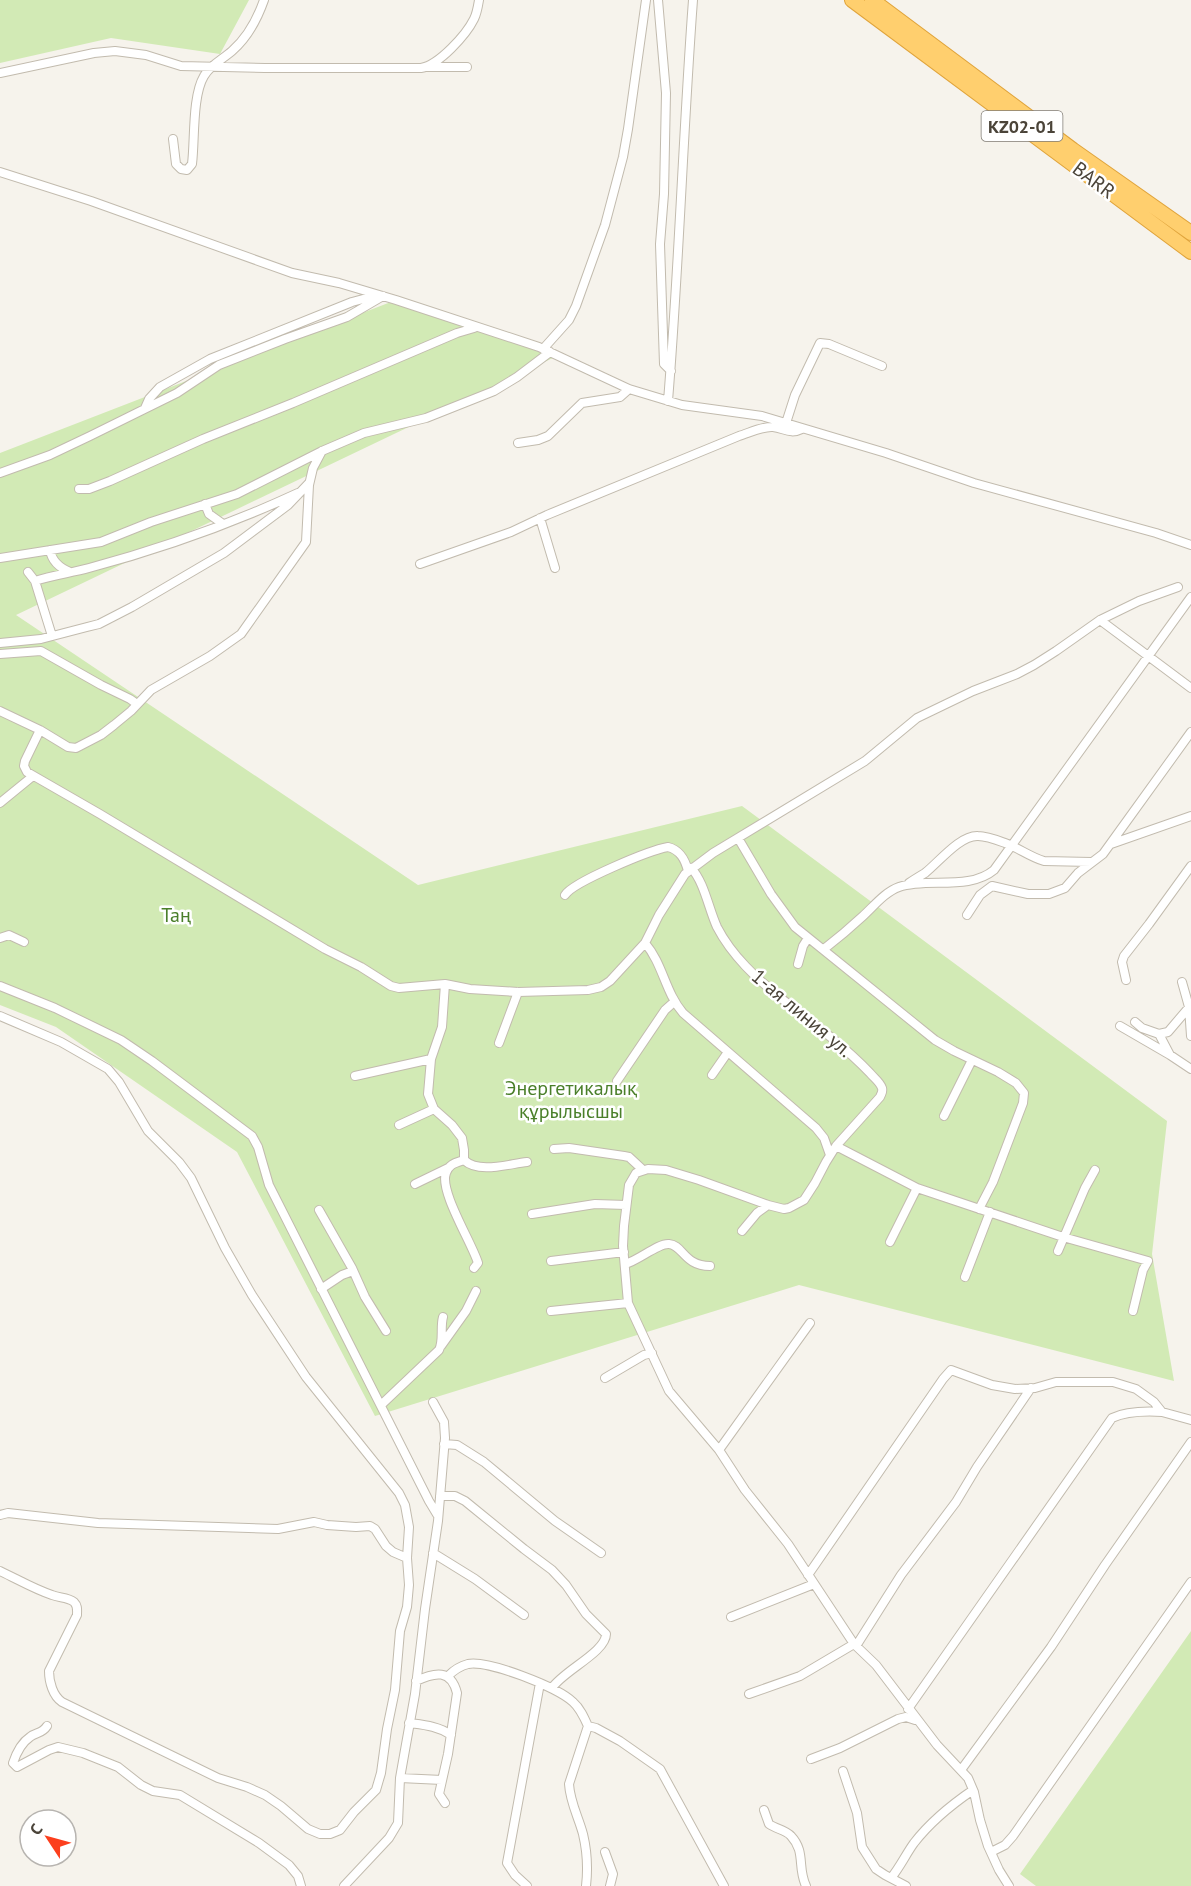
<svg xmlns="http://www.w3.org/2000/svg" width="1191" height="1886" viewBox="0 0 1191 1886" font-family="'PT Sans',sans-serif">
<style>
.green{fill:#d2eab5}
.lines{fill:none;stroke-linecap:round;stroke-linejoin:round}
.street-casing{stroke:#c2bbae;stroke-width:10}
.highway-casing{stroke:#e0a43c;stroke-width:16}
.street{stroke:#fff;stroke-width:8}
.highway{stroke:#ffcf6e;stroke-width:14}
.labels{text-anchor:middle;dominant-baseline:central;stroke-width:5;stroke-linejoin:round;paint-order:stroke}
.shield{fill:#fff;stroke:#817c74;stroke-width:1.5}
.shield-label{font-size:18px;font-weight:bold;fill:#4b4439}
.street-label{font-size:20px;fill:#4b4439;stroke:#fff}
.park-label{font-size:20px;fill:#4a7f2a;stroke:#fff}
</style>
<rect width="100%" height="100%" fill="#f6f3ec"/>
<!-- green -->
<path class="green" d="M0,0h249l-29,54 -109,-16 -111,25z
M396,300l163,55 -543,260 402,270 324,-79 425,315 -15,133 22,127 -375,-96 -424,131 -138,-264 -181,-125 -56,-22v-552z
M1191,1631v255h-155l-16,-12z"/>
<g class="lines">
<!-- street casing -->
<g class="street-casing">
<path id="street" d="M658,0l8,93 -2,101 -4,50 4,120 7,7
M428,67h39
M0,73l94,-20 21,-2 31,4 35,11 84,2h156c18,-3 45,-33 53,-49 3,-6 4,-13 5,-19
M173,139l3,25 5,5 6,1 5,-6c3,-24 0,-68 12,-88 6,-11 19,-17 28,-25 16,-14 25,-31 32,-51
M0,172l91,29 201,72 47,10 57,17 143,47 90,42 53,16 80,11 124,37 88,30 182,50 35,12
M543,349l26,-29 7,-14 29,-81 18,-68 5,-28 18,-129
M668,401c11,-134 15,-268 25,-401
M145,408l4,-9 11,-12 50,-28 142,-57 22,-6
M786,423l9,-28 25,-52 9,1 53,22
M518,443l20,-3 10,-4 34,-33 38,-6 9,-8
M0,473l50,-18 40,-19 87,-43 42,-28 66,-26 62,-22 36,-21
M79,489h10l21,-8 93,-42 90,-36 164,-70 17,-5
M205,504l4,10 14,10
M540,518l15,50
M50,550c2,12 10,18 20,22
M0,558l101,-16 50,-20 86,-28 85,-43 42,-18 62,-15 68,-27 23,-14 33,-25
M420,564l91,-32 36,-17 192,-79c10,-3 24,-10 34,-9 11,1 17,8 29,2
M28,572l7,9 17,55
M35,581c18,-6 36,-8 54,-13 71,-19 142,-44 209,-75
M1100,620l91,68
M0,643l41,-4 46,-12 12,-3 33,-17 92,-54 64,-48 21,-22
M0,654l41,-3 60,34 29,14 7,5
M0,711l40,19 28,17 8,1 25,-13 13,-10 17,-14 20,-21 59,-34 31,-22 65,-92 3,-57 4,-17 9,-17
M40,730l-15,31 -1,5 3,6 73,42 225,135 36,18 30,19 8,2 46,-4 25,5 48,3 70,-2 13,-3 9,-6 35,-38 14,-28 26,-41 28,-21 152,-92 52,-43 56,-27 44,-17 17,-9 22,-14 44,-31 39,-19 39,-14
M0,803l33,-27
M738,838l33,56 24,33 140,113 19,11 44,21 18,11 8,10 -1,10 -30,79 -14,27
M1111,844l80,-28
M691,868c13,13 18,42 26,59 15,29 40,52 65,72 31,24 61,46 88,74 4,5 10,9 12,15 1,4 0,4 -2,9l-44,49 -10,16 -11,21 -11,17 -15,8 -5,1 -16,-4 -69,-25 -33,-10 -18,-1 -12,4 -7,12 -5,41 -1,20 5,57 41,88 50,59 26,40 43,54 66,100 22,21 61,80 31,33 6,14 6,28 8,26 11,24 10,16
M909,883c6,-4 11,-7 16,-10 14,-11 35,-38 53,-37 9,0 19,4 27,7 14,5 25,14 39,18l47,1
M565,895c8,-13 85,-45 103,-48 12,3 17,12 20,24
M967,915l13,-20 12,-9 36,8h21l16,-6 13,-15 25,-19 88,-122
M0,938l9,-3 15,7
M645,943c18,21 20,49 38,70l133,115 8,10 6,17
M824,949c13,-10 26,-21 39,-33 11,-10 22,-24 36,-29 28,-10 70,4 95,-17l197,-273
M798,964l5,-18 5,-8
M1126,980l-4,-18 2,-6 25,-32 42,-58
M1182,982l7,25 2,29
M445,984l-3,43 -11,32 -3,35 6,15 18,16 10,13 2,12v10c15,14 44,4 63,2
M0,986l55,22 66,32 31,21 100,75 6,11 11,38 160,316 9,15
M0,1016l61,26 47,27 11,13 29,49 31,31 12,16 34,70 27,47 54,82 93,116 6,12 4,22 -2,31 2,27 -2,22 -7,24 -5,59 -8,39 -6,44 -5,17 -22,22 -14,18 -10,4h-10l-12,-5 -27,-23 -16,-11 -18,-8 -29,-9 -156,-76c-9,-6 -13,-20 -13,-31l28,-56c0,-5 1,-9 -3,-13 -6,-5 -15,-4 -22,-7 -18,-6 -35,-16 -52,-24
M1135,1022l7,6 17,6
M1120,1026l50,29 21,14
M499,1043l19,-51
M1170,1055l-11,-21 9,-2 23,-27
M712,1075l16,-23
M355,1076l76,-17
M617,1081l48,-71 9,-8
M944,1116l28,-56
M399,1125l35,-16
M836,1146l81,42 146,49 85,24 -5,9 -10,41
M554,1149l15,-1 55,8 5,1 14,13
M464,1160c-9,3 -15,4 -18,13 -7,18 26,70 32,90l-4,5
M415,1184l33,-16
M319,1210l33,58 13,29 21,34
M532,1214l63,-10 31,1
M742,1231l15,-18 11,-8
M890,1242l27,-54
M1058,1251l27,-63 10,-18
M551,1261l73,-9
M625,1264c13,-3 33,-21 44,-20 14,1 15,22 41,22
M965,1277l25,-65
M321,1289l21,-14 11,-4
M551,1311l77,-8
M441,1346l25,-35 10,-20
M605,1378l39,-23 8,-2
M381,1405l58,-55c5,-10 1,-22 4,-33
M444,1444l13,1 27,17 71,59 46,32
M719,1450l91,-127
M440,1496h15l10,5 59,48 28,21 14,15 20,29 20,20c0,18 -43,37 -54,54
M0,1515l8,-2 90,10 180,6 36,-7 13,3 29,2 14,-1 5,3 11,17 7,6 14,6
M433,1553l42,26 49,36
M808,1575l135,-196 8,-9 41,15 23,4 20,-1 21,-6h57l23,7 18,13 8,10 29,8
M731,1617l83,-33
M856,1646l45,-71 55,-73 21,-35 54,-79
M448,1676c5,-5 12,-10 20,-12 20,-4 90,23 105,38 7,6 11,15 15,24l-19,58c1,18 9,32 14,50 4,17 5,35 3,52
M416,1681c19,-9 35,-12 41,12l-9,61 -9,40 6,9
M749,1694l51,-18 54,-32
M908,1709l204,-291c15,-7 33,-7 50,-6
M409,1723c15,2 29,3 42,12
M47,1726c-5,8 -11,6 -17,11 -9,6 -14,17 -17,26l4,4 32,-17 9,-3 25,6 35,14 23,18 12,6 27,4 79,48 30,22 9,11 3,10
M588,1726l8,2 24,13 40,28 64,117
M811,1759l29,-11 58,-29 8,-2 9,3
M961,1770l90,-123 54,-82 86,-123
M843,1771l14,42 5,34 14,22 9,6 21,11
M400,1778l42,2
M764,1810l5,14c7,5 17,6 22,12 15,16 6,31 15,50
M605,1852l8,22 -3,12
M991,1852l14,-7 8,-9 178,-254
M891,1878c9,-11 15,-24 23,-35 17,-22 37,-38 59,-53
M344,1886l45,-48 9,-15 2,-45 15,-84 10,-85 13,-88 7,-83 -1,-16 -11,-20
M527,1886l-12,-11 -8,-12 33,-180"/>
</g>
<!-- highway casing -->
<g class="highway-casing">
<path id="highway" d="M852,0l339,252
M872,0l201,150 118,83"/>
</g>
<!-- street -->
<use href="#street" class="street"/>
<!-- highway -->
<use href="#highway" class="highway"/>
</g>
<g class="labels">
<!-- shield labels -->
<rect class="shield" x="981.5" y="111" width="81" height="30" rx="4.5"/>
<g class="shield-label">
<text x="1022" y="126">KZ02-01</text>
</g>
<!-- street labels -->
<g class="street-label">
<text transform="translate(1094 180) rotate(37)">BARR</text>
<text transform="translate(802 1013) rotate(40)">1-ая линия ул.</text>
</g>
<!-- park labels -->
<g class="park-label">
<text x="176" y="915">Таң</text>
<text x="571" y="1088">Энергетикалық<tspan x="571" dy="23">құрылысшы</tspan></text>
</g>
</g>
<!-- north arrow -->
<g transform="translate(48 1838) rotate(306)"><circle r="28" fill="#ffffff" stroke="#b7b4b0" stroke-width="1.5"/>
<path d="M0-4.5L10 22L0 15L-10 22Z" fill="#fc3f1d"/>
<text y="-9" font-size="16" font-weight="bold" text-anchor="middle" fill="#4b4439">С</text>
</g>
</svg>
